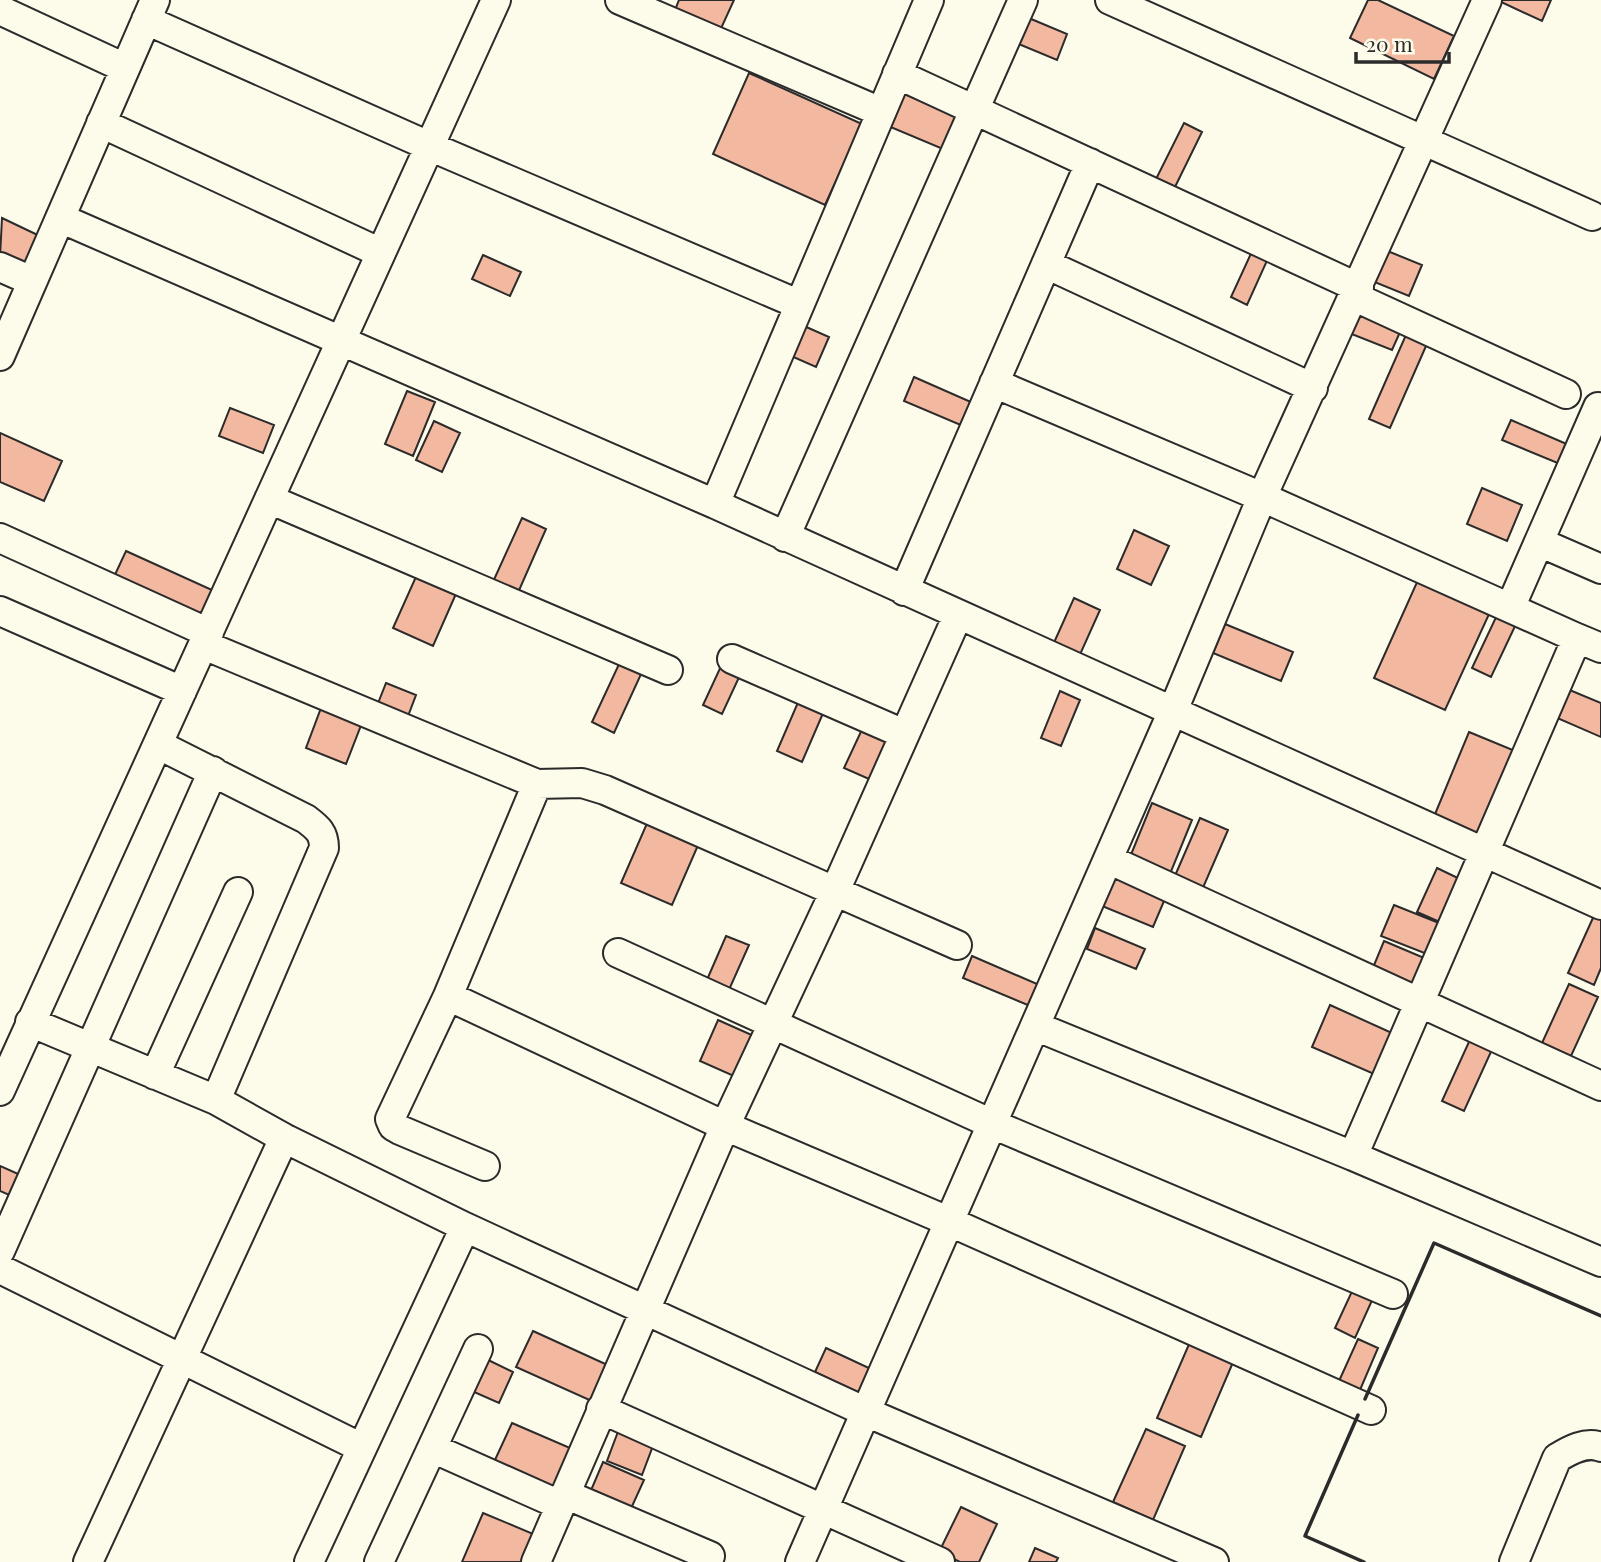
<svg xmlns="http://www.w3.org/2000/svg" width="1601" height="1562" viewBox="0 0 1601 1562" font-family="'Playfair Display',serif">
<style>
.building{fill:#f2b8a0;stroke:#2b2b2b;stroke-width:2}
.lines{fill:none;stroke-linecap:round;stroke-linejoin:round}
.minor-casing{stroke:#2b2b2b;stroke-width:32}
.minor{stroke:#fdfbea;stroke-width:28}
.wall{stroke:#2b2b2b;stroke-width:3.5}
</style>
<rect width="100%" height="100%" fill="#fdfbea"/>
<!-- building -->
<path class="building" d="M679,0h55l-16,35 -45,-20z
M1368,0h10l76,36 -20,43 -84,-41z
M1497,0h54l-9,21z
M1024,16l43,18 -10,26 -43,-18z
M749,73l113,51 -37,81 -112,-51z
M895,90l68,29 -13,33 -69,-29z
M1184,123l18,9 -30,61 -18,-10z
M2,218l42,20 -16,32 -28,-13z
M1254,247l16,7 -23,51 -16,-8z
M1385,250l37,15 -13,31 -37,-15z
M483,255l38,17 -11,24 -38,-17z
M1361,303l44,18 -13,29 -43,-17z
M795,322l34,15 -13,30 -34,-15z
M1409,328l21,9 -40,91 -21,-9z
M914,377l66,29 -10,23 -66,-28z
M407,391l28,11 -22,54 -28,-12z
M230,408l44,17 -11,28 -44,-17z
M1511,420l58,25 -9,19 -58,-24z
M434,421l26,12 -18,39 -26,-12z
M0,433l62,28 -18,40 -44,-19z
M1482,488l40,17 -15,36 -40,-17z
M522,518l24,11 -29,66 -25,-11z
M1134,530l35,16 -18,39 -34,-16z
M126,551l86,39 -13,30 -87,-39z
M419,570l40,17 -26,59 -40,-18z
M1418,580l72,32 -45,98 -71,-32z
M1074,598l26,12 -22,49 -26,-12z
M1498,613l19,9 -26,55 -19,-9z
M1225,624l68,28 -12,29 -68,-28z
M620,662l22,10 -28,61 -22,-11z
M722,664l19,9 -19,41 -19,-9z
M386,683l30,12 -11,29 -30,-13z
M1560,686l41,17v34l-53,-23z
M1060,691l20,9 -19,46 -20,-8z
M324,700l41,15 -19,49 -40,-16z
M799,700l25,11 -22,51 -25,-11z
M865,723l33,14 -20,46 -34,-15z
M1469,732l51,21 -35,87 -52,-21z
M1152,803l40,17 -22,54 -40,-17z
M1200,818l28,12 -26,60 -28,-12z
M648,821l51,22 -27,62 -51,-22z
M1437,868l25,12 -20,43 -25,-11z
M1115,873l52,21 -14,33 -51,-21z
M1394,905l50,20 -12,31 -51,-20z
M1597,909l4,1v58l-7,17 -26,-12z
M1095,928l50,21 -9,20 -49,-20z
M726,936l23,9 -21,47 -22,-10z
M1384,941l45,19 -13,29 -44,-19z
M972,956l72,31 -9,21 -72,-30z
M1569,984l29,13 -27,59 -29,-13z
M1330,1005l62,28 -18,41 -62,-27z
M718,1020l36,16 -18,41 -36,-16z
M1473,1033l22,10 -31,68 -22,-10z
M0,1166l25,11 -9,21 -16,-7z
M1354,1287l20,9 -19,42 -20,-10z
M533,1331l79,36 -16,36 -80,-36z
M1193,1335l44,18 -36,84 -44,-19z
M1358,1339l20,9 -18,42 -21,-9z
M826,1348l45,21 -11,24 -45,-21z
M480,1356l33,16 -14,31 -34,-15z
M512,1423l65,28 -18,40 -65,-29z
M619,1429l35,14 -12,32 -35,-14z
M1146,1429l39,17 -32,74 -40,-18z
M603,1462l41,18 -15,33 -40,-18z
M961,1507l36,17 -18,38h-19l-21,-10z
M483,1513l55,23 -11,26h-65z
M1035,1548l23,10 -2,4h-27z"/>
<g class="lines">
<!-- minor casing -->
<g class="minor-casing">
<path id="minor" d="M620,0l261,112
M1110,0l482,216
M0,10l125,58
M146,20l283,126 369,158
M897,74l462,214
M101,123l280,130
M60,218l655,286 214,-504
M1046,264l267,124
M0,267l32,14
M1355,297l211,97
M0,356l155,-356
M994,383l268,114 315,141 -224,518 -318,-130
M269,499l399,171
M715,504l886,401
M785,537l238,-537
M0,538l209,95
M1539,542l62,27
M904,591l186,-428
M1510,608l88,-201
M0,611l182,80
M958,615l-123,276 -110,235 223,95 423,189
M1577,638l24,10
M204,645l333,139 -89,212 277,130 -189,436
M732,659l172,75
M159,745l147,74c12,9 18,14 18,29l-108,252
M537,784l45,-1 23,7 352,155
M1108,859l493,227
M618,953l372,170 403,171
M448,996l-58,123 3,7 7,4 85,36
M30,1022l186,78 68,38 -196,424
M155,1075l83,-183
M0,1091l496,-1091
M284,1138l181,89 -156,335
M1353,1156l248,106
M465,1227l401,185 348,150
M0,1251l213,-480
M0,1269l362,179
M601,1409l339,153
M432,1448l46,-99
M565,1494l145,62
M379,1562l53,-114 128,57
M800,1562l372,-849 90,-216 225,-497
M1514,1562l43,-104c13,-8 29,-17 44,-11"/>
</g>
<!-- minor -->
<use href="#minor" class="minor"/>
<!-- wall -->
<path class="wall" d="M1365,1399l69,-156 167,73
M1358,1415l-53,121 59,26"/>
</g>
<!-- scale -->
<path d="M1356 52v10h93v-10" fill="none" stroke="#2b2b2b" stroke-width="3.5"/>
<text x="1366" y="52" font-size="21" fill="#2b2b2b" stroke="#fdfbea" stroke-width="5" paint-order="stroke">20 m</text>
</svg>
